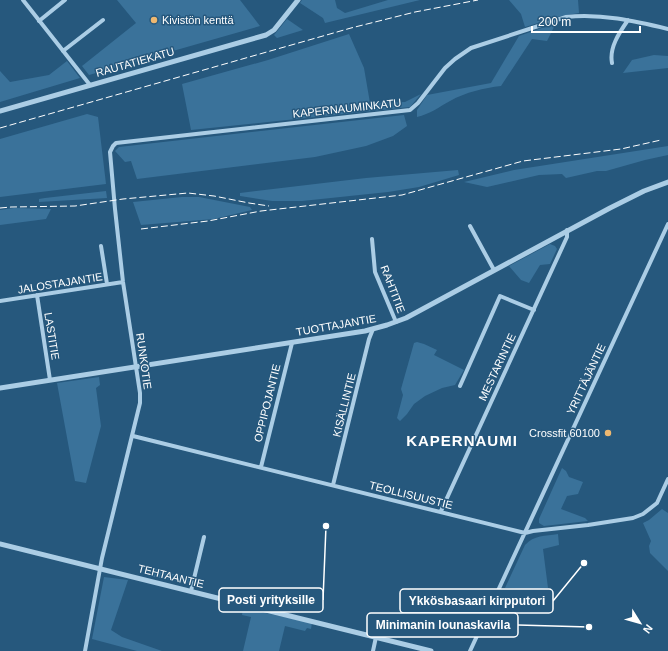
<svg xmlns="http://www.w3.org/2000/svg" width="668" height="651" viewBox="0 0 668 651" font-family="Helvetica,sans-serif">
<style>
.green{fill:#3a729a}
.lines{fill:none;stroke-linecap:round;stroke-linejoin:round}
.minor{stroke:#abcde5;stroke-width:4}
.tertiary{stroke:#abcde5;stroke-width:5}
.rail{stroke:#fff;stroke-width:1;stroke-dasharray:7 3;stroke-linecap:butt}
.poi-dot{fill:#eeb870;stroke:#26587d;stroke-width:1.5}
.labels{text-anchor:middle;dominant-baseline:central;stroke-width:3;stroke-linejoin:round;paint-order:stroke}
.poi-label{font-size:11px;fill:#fff;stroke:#26587d;text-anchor:start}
.street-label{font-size:11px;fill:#fff;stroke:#26587d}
.district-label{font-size:15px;font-weight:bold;letter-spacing:1px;fill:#fff;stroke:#26587d}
.leader{fill:none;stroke:#fff;stroke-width:1.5}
.callout-dot{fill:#fff;stroke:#26587d;stroke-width:1.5}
.callout{fill:#26587d;stroke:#fff;stroke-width:1.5}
.callout-label{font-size:12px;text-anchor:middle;font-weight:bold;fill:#fff}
</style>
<rect width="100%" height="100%" fill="#26587d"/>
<!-- green -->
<path class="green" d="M117,0h123l20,26 -171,49 -7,-9 54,-43z
M302,0h33l2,8 8,5 43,-13h32l-95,23 -2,-5 -23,-15z
M509,0h69l1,13 -18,3 -36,11 -4,-13z
M287,19l16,11 -26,8 -3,-3z
M556,23l-9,18 -15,-2 -31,47c-17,2 -35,6 -51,15 -11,6 -20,13 -33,16v-7l10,-15 64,-12 28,-47z
M349,34l15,34 6,35 35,-1 16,-8 -11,13 -219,23 -9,-46 86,-24z
M654,55l14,1v12l-45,5 9,-13z
M67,61l13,17 -80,24v-31l10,11 39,-7z
M87,114l11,3 8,67 -106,13v-58z
M404,115l3,11 -14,10 -27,10 -51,11 -178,22 -6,-18 -6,1 -10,-11 4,-4z
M668,146v9l-23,5 -39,11h-9l-31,7 -4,-4 -23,1 -52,12 -23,-5 50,-12z
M458,170l1,5 -40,12 -31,5 -86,9h-30l-32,-5v-3l126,-15z
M106,191l1,7 -68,4v-3l6,-1z
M182,197h17l51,10 2,3 -38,9 -73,6 -8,-23z
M14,208l37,1 -5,10 -46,6v-15z
M550,244l5,2 2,3 -7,15 -10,1 -11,18 -8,-3 -12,-14z
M417,342l7,2 13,6 -3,5 30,15 -9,15 -13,3 -17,8 -11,8 -7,10 -7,7 -3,-3 6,-23 -2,-6 13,-46z
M99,377l1,8 -4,3 5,38 -15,57 -11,-2 -18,-98z
M562,468l4,3 3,6 14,5 -5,12 -11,2 -6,13 24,9 3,3 -44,5 -5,-3v-4z
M662,509l6,4v58l-18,-18 -1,-7 2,-5 -8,-18 6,-3z
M558,534l1,11 -16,4 5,39 -13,2 -30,-2 20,-43c9,-10 20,-9 33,-11z
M151,566l11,6 30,5 -2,6 -42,-7z
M104,577l24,3 -17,50 11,7 40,14h-25l-45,-12z
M243,608l69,15 -1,6 -4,-1 -2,3 -20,-5 -6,25h-36l8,-34 -9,-2z"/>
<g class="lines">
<!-- minor -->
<path class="minor" d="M23,0l67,85
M39,21l26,-21
M63,51l40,-31
M612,63c-3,-15 7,-30 16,-43
M470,226l24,44
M372,239l3,33 21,50
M101,246l6,38
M37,295l13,85
M0,301l123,-19
M460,386l40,-90 34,14
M133,436l392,97 8,-2 55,-6 45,-7 10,-4 14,-11 11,-24
M261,467l31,-124
M333,485l36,-146 4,-10
M441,511l126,-274v-7
M191,591l13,-54
M85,651l17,-93 38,-155v-10l-17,-111 -8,-73 -5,-57 3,-6 3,-3 294,-33 8,-7 27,-35 10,-9 16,-11 95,-31c34,-4 69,4 102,12
M373,651l3,-14
M470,651l198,-427"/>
<!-- tertiary -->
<path class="tertiary" d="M0,111l266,-76 8,-5 24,-30
M0,388l365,-57 22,-6 19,-7 204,-110 34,-17 24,-9
M0,544l431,107"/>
<!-- rail -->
<path class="rail" d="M0,128l351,-100 64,-16 63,-12
M0,208l11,-1 64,-1 48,-7 65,-6 26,3 35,7 20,3
M141,229l67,-8 53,-10 141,-16 121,-34 98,-12 40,-9"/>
</g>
<!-- markers -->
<g class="poi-dot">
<circle cx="154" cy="20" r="4"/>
<circle cx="608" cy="433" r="4"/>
</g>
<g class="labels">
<!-- poi labels -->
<g class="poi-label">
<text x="162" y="20">Kivistön kenttä</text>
<text x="600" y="433" text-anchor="end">Crossfit 60100</text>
</g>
<!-- street labels -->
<g class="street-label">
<text transform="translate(135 62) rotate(-16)">RAUTATIEKATU</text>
<text transform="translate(347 108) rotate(-6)">KAPERNAUMINKATU</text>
<text transform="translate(60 283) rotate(-9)">JALOSTAJANTIE</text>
<text transform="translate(393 289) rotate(69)">RAHTITIE</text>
<text transform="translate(336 325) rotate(-10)">TUOTTAJANTIE</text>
<text transform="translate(52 336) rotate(81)">LASTITIE</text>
<text transform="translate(144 361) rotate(82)">RUNKOTIE</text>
<text transform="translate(497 367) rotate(-65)">MESTARINTIE</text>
<text transform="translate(586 379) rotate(-65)">YRITTÄJÄNTIE</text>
<text transform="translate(267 403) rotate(-76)">OPPIPOJANTIE</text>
<text transform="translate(344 405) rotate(-76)">KISÄLLINTIE</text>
<text transform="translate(411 495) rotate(14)">TEOLLISUUSTIE</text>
<text transform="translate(171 576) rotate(14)">TEHTAANTIE</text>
</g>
<!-- district labels -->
<g class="district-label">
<text x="462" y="440">KAPERNAUMI</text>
</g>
</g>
<!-- callouts -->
<path class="leader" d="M326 526L323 600M584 563L553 601M589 627L518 625"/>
<g class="callout-dot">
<circle cx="326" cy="526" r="4"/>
<circle cx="584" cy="563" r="4"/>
<circle cx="589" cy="627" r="4"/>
</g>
<g class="callout">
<rect x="219" y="588" width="104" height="24" rx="4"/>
<rect x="400" y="589" width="153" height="24" rx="4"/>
<rect x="367" y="613" width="151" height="24" rx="4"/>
</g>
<g class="callout-label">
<text x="271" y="604">Posti yrityksille</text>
<text x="477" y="605">Ykkösbasaari kirpputori</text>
<text x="443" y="629">Minimanin lounaskavila</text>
</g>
<!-- north arrow -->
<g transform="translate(640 623) rotate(127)" stroke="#26587d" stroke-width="3" paint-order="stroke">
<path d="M0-3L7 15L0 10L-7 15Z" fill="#ffffff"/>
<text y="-6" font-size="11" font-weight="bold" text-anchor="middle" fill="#ffffff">N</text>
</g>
<!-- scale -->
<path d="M532 26v6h108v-6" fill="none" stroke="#ffffff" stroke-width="2"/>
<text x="538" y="26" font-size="12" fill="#ffffff" stroke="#26587d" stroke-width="3" paint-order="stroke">200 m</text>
</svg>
